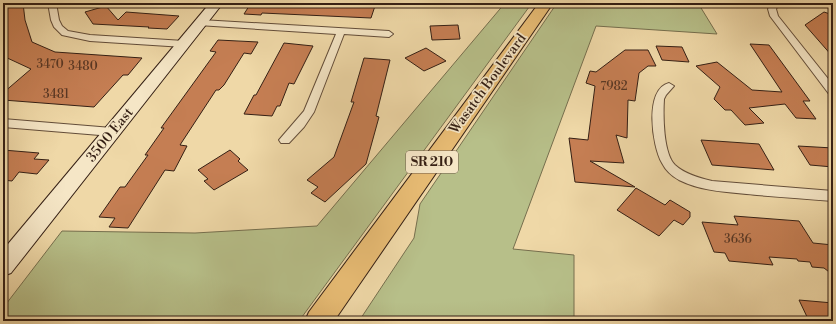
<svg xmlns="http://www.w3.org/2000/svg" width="836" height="324" viewBox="0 0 836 324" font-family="'Libre Bodoni',serif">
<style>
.green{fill:#b7bf89;stroke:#766f4e}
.building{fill:#c57e53;stroke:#341f14}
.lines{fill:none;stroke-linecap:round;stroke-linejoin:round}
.minor-casing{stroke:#634d39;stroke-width:2}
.secondary-casing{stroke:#341f14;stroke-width:2}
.primary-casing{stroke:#341f14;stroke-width:2}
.minor{fill:#f5e6c6;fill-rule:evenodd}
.secondary{fill:#f5e6c6;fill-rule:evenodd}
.primary{fill:#e8bc74;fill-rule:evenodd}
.labels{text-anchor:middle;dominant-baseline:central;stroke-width:3.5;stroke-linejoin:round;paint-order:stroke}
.number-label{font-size:12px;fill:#583724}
.shield{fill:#f5e6c6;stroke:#6e5b49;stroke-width:1}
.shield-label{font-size:13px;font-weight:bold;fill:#341f14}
.street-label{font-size:14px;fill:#341f14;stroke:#f5e6c6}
</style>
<rect width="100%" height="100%" fill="#efd8a7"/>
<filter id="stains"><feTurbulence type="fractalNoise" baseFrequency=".005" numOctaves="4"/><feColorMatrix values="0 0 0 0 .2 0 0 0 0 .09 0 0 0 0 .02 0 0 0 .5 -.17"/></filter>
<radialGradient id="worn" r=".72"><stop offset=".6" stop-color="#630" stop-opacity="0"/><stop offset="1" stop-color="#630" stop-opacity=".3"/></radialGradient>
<!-- green -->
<path class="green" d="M505,3h27l-233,318h-296v-13l59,-77 133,2 122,-7z
M557,3h141l19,31 -121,-8 -83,223 61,6v66h-215l55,-83 6,-34z"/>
<!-- building -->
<path class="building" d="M10,3h13l2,17 7,22 23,10 87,6 -14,17h-5l-29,32 -91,-7v-7l28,-24 -28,-13v-52z
M251,3h75l49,3 -4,12 -109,-5 -1,2 -17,-1z
M106,6l12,14 8,-8 53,4 -12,13 -19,-1 1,-1 -56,-3 -8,-12z
M824,12l9,3v42l-28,-32z
M458,25l2,14 -28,1 -2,-14z
M218,40l40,2 -7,12 -7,-1 -20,32 -5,5h-3l-36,55 7,1 -13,25 -9,-1 -37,58 -19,-1 6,-9 -16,-1 21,-30h5l23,-32h-3l19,-27h-3l55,-76 -6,-1z
M284,43l29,3 -19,38 -5,-1 -9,23h-3l-5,10 -28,-2 10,-19h2z
M750,44l19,1 41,56h-7l13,18 -20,-1 -11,-14 -36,4 15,15 -19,2 -14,-15h-6l-11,-11 6,-12 -24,-21 21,-4 35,28 30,2z
M656,46l26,1 7,15 -27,-2z
M426,48l20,13 -22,10 -19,-13z
M625,50h23l8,16h-8l-9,7 -4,28 -7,-1 -1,38 -11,-3 8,28 -34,-2 45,26 -60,-5 -6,-44 19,2 7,-54 -9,-3 4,-12 6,1z
M364,58l26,2 -14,56 3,1 -13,47 -41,38 -14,-9 7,-6 -11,-7 27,-23 20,-55h-3z
M701,140l58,4 15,26 -62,-5z
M798,146l35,2v19l-23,-2z
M3,150l36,3 -5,6 15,1 -12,14 -18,-2 -7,9 -9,-1z
M230,150l10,9 -2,2 10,9 -34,20 -10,-9 4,-2 -10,-9z
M636,188l29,17 5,-5 20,12v5l-7,8 -9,-5 -15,16 -42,-26z
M734,216l65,5 14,22 20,2v30l-9,-7 -12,-1 -2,-5 -12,-1 -1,-2 -28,-2 4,8 -44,-4 -4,-8 -11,-1 -12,-30 36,3z
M799,300l34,3v18h-24z"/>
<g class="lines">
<!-- minor casing -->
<g class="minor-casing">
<path id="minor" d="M48,3h8l3,17 3,6 6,5 22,4 94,6 5,3 -5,3 -94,-6 -28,-6 -8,-8 -3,-7z
M771,3h8l-3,6 2,7 55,69v10l-4,-1 -59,-78 -2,-7z
M201,20l188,11 4,3 -4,3 -45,-3 -30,78 -10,15 -15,16h-8l-2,-3 25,-29 32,-77 -138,-9 -1,-2z
M669,83l5,3 -8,9 -2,4c-1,16 -1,54 11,66 10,9 24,13 37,16l121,10v10c-25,-2 -51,-4 -76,-6 -27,-3 -54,-3 -78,-15 -7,-4 -13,-9 -17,-17 -10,-17 -18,-74 7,-80z
M3,119l109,9 4,1 2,3 -2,3 -4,1 -109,-9z"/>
</g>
<!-- secondary casing -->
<g class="secondary-casing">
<path id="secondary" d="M210,3h13l-212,270 -8,3v-26z"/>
</g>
<!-- primary casing -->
<g class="primary-casing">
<path id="primary" d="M539,3h14l-219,318h-29l4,-9z"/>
</g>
<!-- minor -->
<use href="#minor" class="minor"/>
<!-- secondary -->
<use href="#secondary" class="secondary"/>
<!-- primary -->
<use href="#primary" class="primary"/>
</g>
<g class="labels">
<!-- number labels -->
<g class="number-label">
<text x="50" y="64">3470</text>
<text x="83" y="66">3480</text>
<text x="614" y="86">7982</text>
<text x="56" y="94">3481</text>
<text x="738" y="239">3636</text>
</g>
<!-- shield labels -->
<rect class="shield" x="406" y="151" width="52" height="22" rx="3"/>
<g class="shield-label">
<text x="432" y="162">SR 210</text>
</g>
<!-- street labels -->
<g class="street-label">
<text transform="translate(488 84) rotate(-54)">Wasatch Boulevard</text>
<text transform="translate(110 135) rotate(-51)">3500 East</text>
</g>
</g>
<!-- margin -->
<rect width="836" height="324" fill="none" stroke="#efd8a7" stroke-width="16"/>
<rect x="4" y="4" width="828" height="316" fill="none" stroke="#341f14" stroke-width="2"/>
<rect x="8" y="8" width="820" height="308" fill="none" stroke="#341f14"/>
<rect width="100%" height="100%" filter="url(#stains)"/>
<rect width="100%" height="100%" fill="url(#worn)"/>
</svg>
